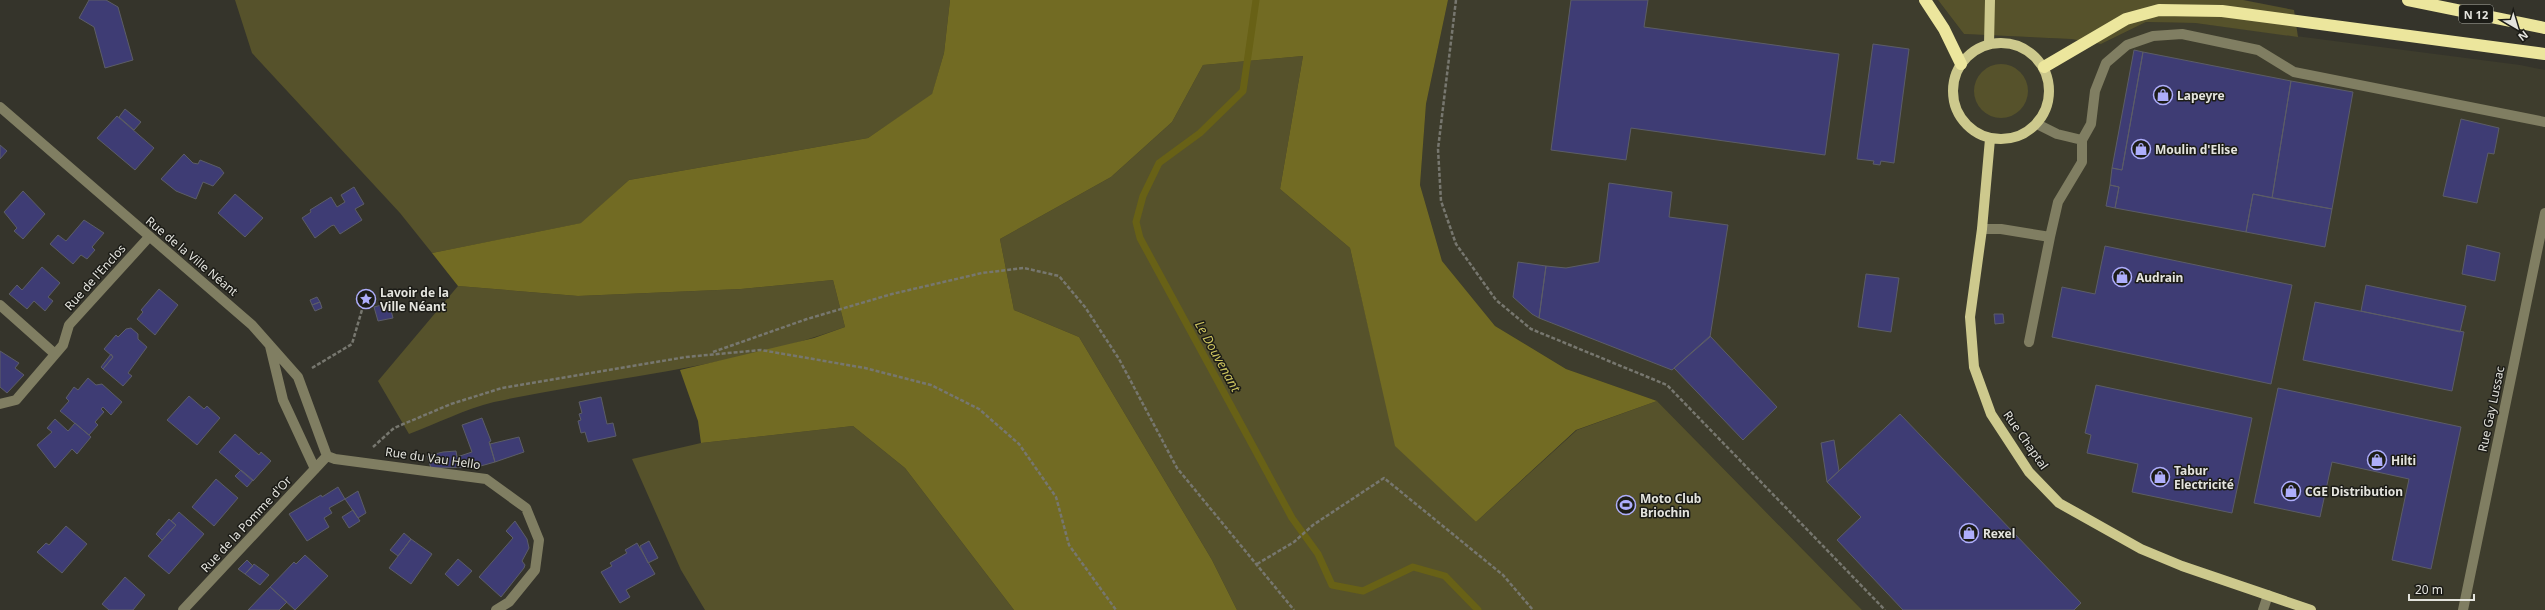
<svg xmlns="http://www.w3.org/2000/svg" width="2545" height="610" viewBox="0 0 2545 610" font-family="'Noto Sans',sans-serif">
<style>
.built{fill:#3e3d2d}
.green{fill:#56522b}
.forest{fill:#726b23}
.lines{fill:none;stroke-linecap:round;stroke-linejoin:round}
.stream{stroke:#686116;stroke-width:7}
.building{fill:#3e3c74;stroke:#5c5d67}
.path{stroke:#77776f;stroke-width:2.5;stroke-dasharray:4 2;stroke-linecap:butt}
.minor{stroke:#807e62;stroke-width:10}
.major{stroke:#cdc98d;stroke-width:10}
.highway{stroke:#ece69d;stroke-width:12}
.labels{text-anchor:middle;dominant-baseline:central;stroke-width:3;stroke-linejoin:round;paint-order:stroke}
.shield{fill:#1c1c17;stroke:#a8a8a2;stroke-width:1}
.shield-label{font-size:11px;font-weight:bold;fill:#e4e4de}
.poi-label{font-size:12px;font-weight:bold;fill:#e4e4de;stroke:#1c1c17;text-anchor:start}
.street-label{font-size:12px;fill:#e4e4de;stroke:#1c1c17}
.water-label{font-size:13px;font-style:italic;fill:#ccc35f;stroke:#1c1c17}
</style>
<rect width="100%" height="100%" fill="#35342b"/>
<!-- built -->
<path class="built" d="M1448,0h490l26,34 107,5 30,5 45,-22 49,1 325,42 25,5v540h-683l-205,-209 -91,-32 -71,-43 -53,-65 -22,-76 6,-81z"/>
<!-- green -->
<path class="green" d="M235,0h715l-6,53 -12,42 -64,43 -239,42 -47,43 -150,30 -32,-40 -148,-160z
M1938,0h305l51,10 4,27 -103,-14 -49,-1 -45,22 -30,-5 -107,-5z
M1303,56l-23,133 70,59 46,198 80,76 101,-92 80,-29 205,209h-625l-25,-50 -133,-223 -65,-27 -14,-71 111,-62 61,-55 31,-57z
M1974 91a27 27 0 1 1 54 0a27 27 0 1 1-54 0Z
M833,280l12,47c-113,41 -234,50 -351,75 -29,7 -58,22 -85,32l-31,-53 80,-95 120,10 163,-7z
M853,426l52,42 109,142h-309l-24,-40 -49,-111 69,-16z"/>
<!-- forest -->
<path class="forest" d="M950,0h498l-22,104 -6,81 22,76 53,65 71,43 91,32 -81,29 -100,92 -81,-76 -45,-198 -70,-59 23,-133 -100,9 -31,57 -61,55 -111,62 14,71 65,27 133,223 25,50h-223l-109,-142 -52,-42 -152,17 -3,-22 -18,-51 134,-32 31,-11 -12,-47 -92,9 -163,7 -120,-10 -26,-33 149,-30 48,-43 239,-42 64,-44 12,-41z"/>
<g class="lines">
<!-- stream -->
<path class="stream" d="M1256,0l-13,91 -43,42 -41,30 -16,33 -7,26 4,16 152,280 26,36 14,31 31,6 50,-24 32,9 33,34"/>
</g>
<!-- building -->
<path class="building" d="M89,0h17l12,7 15,53 -28,8 -11,-41 -15,-9z
M1571,0h77l-4,27 195,27 -14,101 -194,-27 -5,32 -75,-10z
M1873,44l36,5 -15,114 -13,-2 -1,4 -7,-1 1,-3 -17,-2z
M2134,50l9,2 -21,118 -10,-2z
M2143,52l148,29 -19,117 -19,-4 -7,38 -131,-24 4,-21 -9,-2 2,-17 10,2z
M2291,81l62,11 -21,117 -60,-11z
M125,109l16,13 -7,8 -15,-13z
M117,116l37,32 -19,22 -38,-32z
M2461,119l38,9 -5,26 -6,-1 -11,50 -34,-7z
M0,145l7,6 -7,8z
M184,154l9,9 5,1 2,-4 20,8 4,5 -11,13 -10,-4 -7,17 -20,-8 -15,-12z
M1609,183l63,9 -3,25 59,8 -18,112 -38,33 -133,-52 7,-52 20,2 33,-6z
M2110,185l9,2 -4,21 -9,-2z
M354,187l10,17 -9,5 7,11 -22,14 -6,-9 -3,1 -16,12 -13,-20 9,-6 -1,-2 21,-13 6,10 8,-5 -4,-7z
M23,191l22,23 -22,25 -9,-8 3,-3 -13,-16z
M235,194l28,24 -18,19 -27,-24z
M2253,194l79,15 -7,38 -79,-15z
M84,220l20,13 -12,14 3,3 -8,9 -6,-4 -8,9 -23,-20 8,-9 8,6z
M2467,245l33,8 -5,28 -33,-7z
M2105,246l187,39 -21,99 -219,-47 10,-50 33,7z
M1518,262l28,4 -7,52 -7,-4 -19,-17z
M42,267l18,16 -12,14 5,4 -8,10 -11,-10 -7,8 -18,-15 8,-9 5,5z
M1866,274l33,4 -8,54 -33,-5z
M2366,285l100,21 -6,26 -99,-21z
M159,289l19,16 -23,30 -18,-16 6,-7 -2,-2z
M317,297l3,5 -8,3 -2,-5z
M320,302l2,6 -7,3 -3,-6z
M2315,302l149,30 -12,59 -149,-31z
M389,303l4,15 -15,3 -4,-14z
M1994,314h9l1,9 -9,1z
M131,328l7,6v5l9,8 -19,26 4,3 -9,10 -20,-17 10,-12 -9,-8 12,-14 2,2 8,-8z
M1710,336l67,71 -34,33 -69,-72z
M0,351l19,12 -4,5 9,7 -17,18 -7,-6z
M111,354l2,3 -10,12 -2,-2z
M88,378l8,7 6,-1 20,18 -11,13 -8,-8 -2,2 3,3 -9,10 3,3 -9,10 -29,-24 9,-10 -3,-3 8,-11 4,3z
M2096,385l156,33 -20,95 -100,-21 6,-28 -51,-11 4,-18 -6,-2z
M2278,388l183,39 -30,142 -39,-9 17,-81 -77,-17 -12,55 -66,-14z
M189,396l15,13 3,-3 13,12 -23,27 -30,-25z
M601,397l6,27 6,-1 3,13 -28,6 -3,-10 -4,1 -3,-12 3,-1 -2,-6 3,-1 -3,-11z
M1900,414l181,189 -7,7h-171l-66,-70 24,-23 -34,-35z
M482,418l9,23 -2,1 6,20 -18,5 -46,1 -4,-12 16,-4 13,-1 1,6 15,-5 -10,-27z
M55,419l13,12 7,-8 16,14 -14,17 -5,-5 -17,19 -18,-23 15,-13 -5,-4z
M235,434l24,21 2,-3 10,9 -18,20 -34,-29z
M519,437l5,15 -29,10 -5,-18z
M1834,440l5,31 -12,11 -6,-39z
M241,470l12,10 -6,7 -12,-11z
M216,479l22,19 -24,28 -22,-19z
M338,487l7,12 -16,9 3,5 -8,5 5,9 -22,14 -18,-27 32,-19 1,2z
M358,491l8,22 -8,5 -13,-19z
M353,510l7,11 -11,7 -7,-11z
M179,512l25,22 -35,40 -21,-18 28,-31 -5,-4z
M169,519l7,6 -14,15 -6,-6z
M515,521l12,18 2,9 -7,13 3,4 -1,3 -23,29 -22,-20 34,-39 -7,-7z
M66,526l21,18 -25,29 -25,-21 9,-9 3,2z
M404,533l7,6 -13,17 -8,-6z
M411,539l21,15 -21,30 -22,-16z
M649,541l9,17 -10,5 -8,-17z
M637,543l18,31 -29,16 4,7 -10,6 -19,-31 11,-6 -2,-3 17,-10 -2,-3z
M305,555l23,21 -33,34 -25,-23 24,-25 2,2z
M458,559l14,12 -14,15 -13,-12z
M247,560l6,6 -8,8 -7,-5z
M254,564l15,11 -9,10 -15,-11z
M125,577l20,18 -12,15h-24l-7,-6z
M270,587l17,15 -8,8h-31z"/>
<g class="lines">
<!-- path -->
<path class="path" d="M1456,0l-18,149 3,52 15,43 40,56 35,29 136,56 218,225
M713,352l94,-33 85,-25 90,-21 42,-5 35,8 26,31 34,52 58,109 117,142
M312,368l40,-24 14,-48
M373,447l21,-19 57,-24 51,-16 184,-31 75,-7 104,18 66,17 48,24 40,35 37,53 13,48 47,65
M1257,564l37,-22 19,-17 71,-47 119,97 30,35"/>
<!-- minor -->
<path class="minor" d="M0,107l252,218 46,52 29,79
M2037,124l20,10 25,6 9,-16 4,-33 11,-28 21,-18 26,-9 29,-2 76,16 36,22 251,50
M1982,229h19l49,8 -21,105
M2050,237l8,-35 24,-40v-22
M0,305l55,49
M270,346l13,54 32,69
M0,404l16,-4 47,-55 6,-20 80,-88
M327,456l8,3 151,20 40,29 13,32 -4,30 -26,32 -13,8
M183,610l144,-154
M2263,610l5,-15
M2463,610l82,-397"/>
<!-- major -->
<path class="major" d="M1953 91a48 48 0 1 1 96 0a48 48 0 1 1-96 0Z
M1989,44l1,-44
M1990,139l-8,90 -12,88 4,50 17,47 38,58 30,31 82,46 41,17 129,44"/>
<!-- highway -->
<path class="highway" d="M1925,0l19,29 17,35
M2408,0l137,28
M2044,67l82,-48 33,-9 63,1 323,43"/>
</g>
<!-- icons -->
<defs>
<g id="shop-ring" transform="scale(1)"><circle r="9.5" fill="#1c1c17" stroke="#aeaefb" stroke-width="1.5"/><path d="M-5-2.5h2.3a2.7 3.5 0 0 1 5.4 0H5L5.5 6h-11ZM-1.5-2.5h3a1.5 2.3 0 0 0-3 0Z" fill="#aeaefb"/></g>
<g id="sight-ring" transform="scale(1)"><circle r="9.5" fill="#1c1c17" stroke="#aeaefb" stroke-width="1.5"/><path d="M0-6L1.8-2.2L6-1.7L2.9 1.2L3.7 5.4L0 3.3L-3.7 5.4L-2.9 1.2L-6-1.7L-1.8-2.2Z" fill="#aeaefb"/></g>
<g id="stadium-ring" transform="scale(1)"><circle r="9.5" fill="#1c1c17" stroke="#aeaefb" stroke-width="1.5"/><path d="M0-5a6.5 5 0 1 0 0 10a6.5 5 0 1 0 0-10ZM-3.5-1.8h7v3.6h-7Z" fill="#aeaefb"/></g>
</defs>
<g fill-rule="evenodd">
<use href="#shop-ring" x="2163" y="95"/>
<use href="#shop-ring" x="2141" y="149"/>
<use href="#shop-ring" x="2122" y="277"/>
<use href="#sight-ring" x="366" y="299"/>
<use href="#shop-ring" x="2377" y="460"/>
<use href="#shop-ring" x="2160" y="477"/>
<use href="#shop-ring" x="2291" y="491"/>
<use href="#stadium-ring" x="1626" y="505"/>
<use href="#shop-ring" x="1969" y="533"/>
</g>
<g class="labels">
<!-- shield labels -->
<rect class="shield" x="2459" y="5" width="34" height="18" rx="3"/>
<g class="shield-label">
<text x="2476" y="14">N 12</text>
</g>
<!-- poi labels -->
<g class="poi-label">
<text x="2177" y="95">Lapeyre</text>
<text x="2155" y="149">Moulin d'Elise</text>
<text x="2136" y="277">Audrain</text>
<text x="380" y="292">Lavoir de la<tspan x="380" dy="14">Ville Néant</tspan></text>
<text x="2391" y="460">Hilti</text>
<text x="2174" y="470">Tabur<tspan x="2174" dy="14">Electricité</tspan></text>
<text x="2305" y="491">CGE Distribution</text>
<text x="1640" y="498">Moto Club<tspan x="1640" dy="14">Briochin</tspan></text>
<text x="1983" y="533">Rexel</text>
</g>
<!-- street labels -->
<g class="street-label">
<text transform="translate(192 256) rotate(40)">Rue de la Ville Néant</text>
<text transform="translate(95 277) rotate(-48)">Rue de l'Enclos</text>
<text transform="translate(2491 409) rotate(-78)">Rue Gay Lussac</text>
<text transform="translate(2026 440) rotate(55)">Rue Chaptal</text>
<text transform="translate(433 458) rotate(8)">Rue du Vau Hello</text>
<text transform="translate(246 524) rotate(-47)">Rue de la Pomme d'Or</text>
</g>
<!-- water labels -->
<g class="water-label">
<text transform="translate(1218 356) rotate(61)">Le Douvenant</text>
</g>
</g>
<!-- north arrow -->
<g transform="translate(2517 28) rotate(142)" stroke="#1c1c17" stroke-width="3" paint-order="stroke">
<path d="M0-3L7 15L0 10L-7 15Z" fill="#e4e4de"/>
<text y="-6" font-size="11" font-weight="bold" text-anchor="middle" fill="#e4e4de">N</text>
</g>
<!-- scale -->
<path d="M2409 594v6h65v-6" fill="none" stroke="#e4e4de" stroke-width="2"/>
<text x="2415" y="594" font-size="12" fill="#e4e4de" stroke="#1c1c17" stroke-width="3" paint-order="stroke">20 m</text>
</svg>
